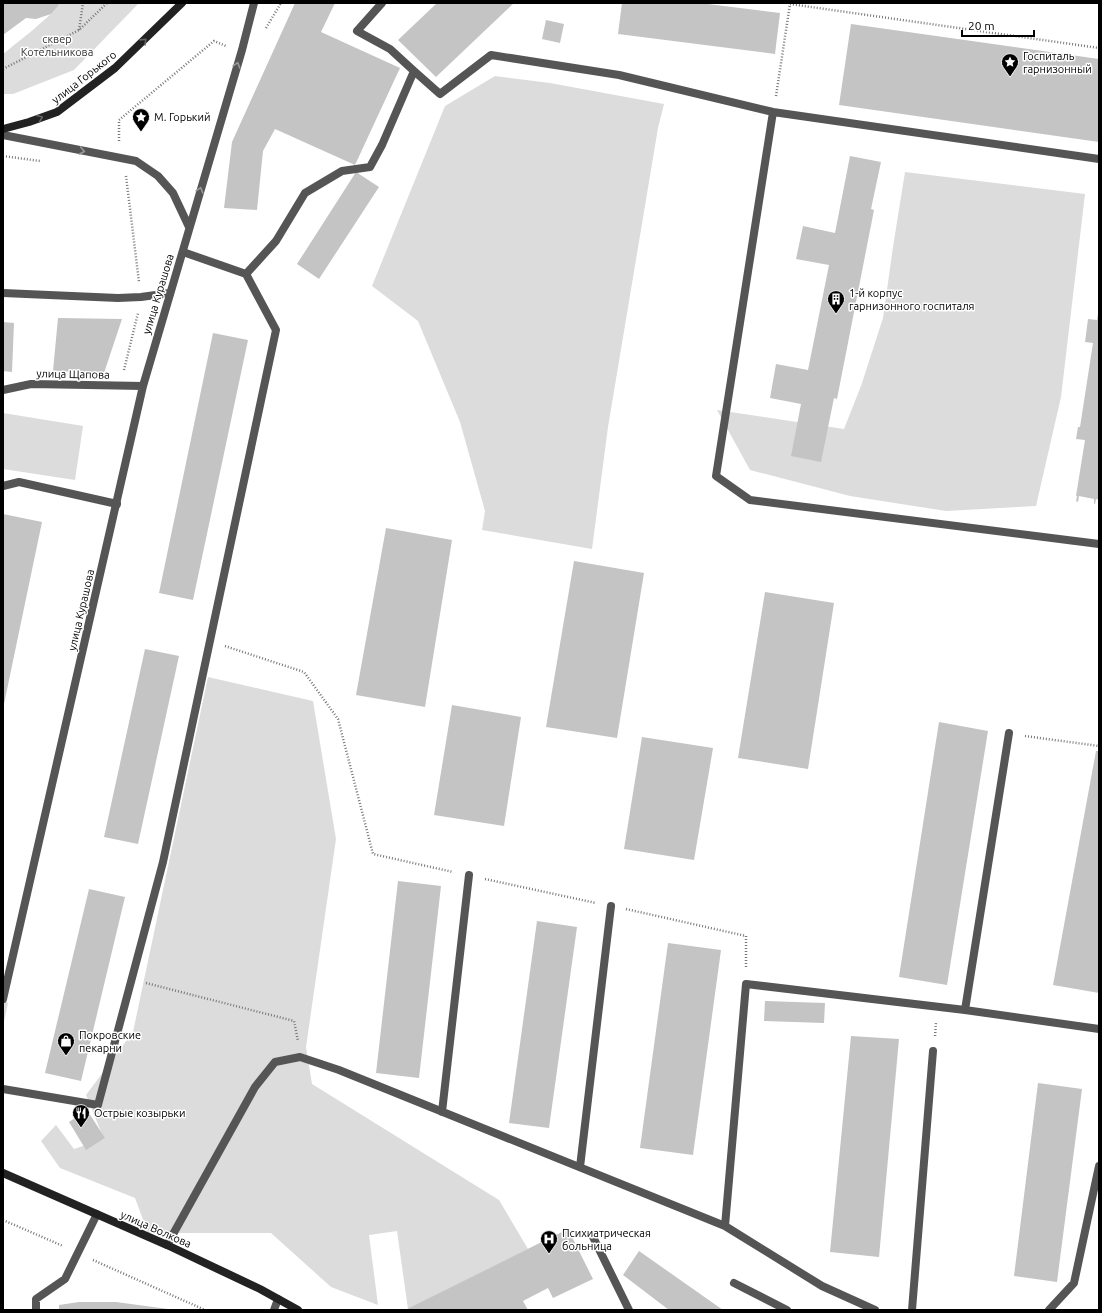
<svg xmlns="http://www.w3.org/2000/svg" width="1102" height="1313" viewBox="0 0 1102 1313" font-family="Ubuntu,sans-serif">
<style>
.green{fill:#dcdcdc}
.building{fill:#c4c4c4}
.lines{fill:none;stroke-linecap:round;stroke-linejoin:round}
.path{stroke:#777;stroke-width:2.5;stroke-dasharray:1 2;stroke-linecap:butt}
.lane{stroke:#555;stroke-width:8}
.street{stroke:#555;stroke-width:8}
.secondary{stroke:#222;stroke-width:8}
.oneway{stroke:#646464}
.oneway2{stroke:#999}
.labels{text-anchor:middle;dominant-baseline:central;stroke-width:3;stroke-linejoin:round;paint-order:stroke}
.park-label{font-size:11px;fill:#333;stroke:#fff}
.poi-label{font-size:11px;fill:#000;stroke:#fff;text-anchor:start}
.street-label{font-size:11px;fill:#000;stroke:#fff}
</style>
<rect width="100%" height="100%" fill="#fff"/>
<!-- green -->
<path class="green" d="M59,3h80l-65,67 -61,24h-10v-40c12,-10 52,-40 56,-51z
M495,76l55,7 114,21 -6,24 -50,299 -16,122 -110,-19 3,-19 -25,-89 -42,-101 -46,-35 73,-180z
M905,172l180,22 -24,203 -25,109 -90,5 -96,-15 -100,-26 -33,-60 127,19 17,-43 22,-68 10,-71z
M3,413l80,13 -8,54 -72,-11z
M208,677l105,24 23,138 -30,208 6,37 187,116 29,49 -120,60 -11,-78 -28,4 9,70 -47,-18 -60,-54h-123l-13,-35 -75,-30 -19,-27 15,-16 18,24 30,-10 -18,-44 47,-63z
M3,1000l5,3 -5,23z"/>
<!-- building -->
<path class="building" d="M3,3h56l-1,3 -7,8 -15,5 -10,-1 -23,17z
M295,3h40l-14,29 79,36 -45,97 -80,-36 -12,22 -6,59 -33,-2 8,-66z
M437,3h77l-78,74 -38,-37z
M622,3h78l80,10 -5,41 -157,-20z
M546,20l18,4 -4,19 -18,-4z
M851,24l248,35v83l-260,-37z
M850,156l31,6 -10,47 3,1 -37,189 -3,-1 -13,64 -30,-6 10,-52 -31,-6 6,-34 32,6 21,-105 -33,-6 7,-33 32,7z
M356,172l23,15 -60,92 -22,-15z
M1098,314l1,186 -3,-1 -1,5h-1v-5l-15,-3 -1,6 -2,-1 1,-5h-1l9,-56 -9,-1 2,-12h2l13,-84 -8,-1 3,-23 9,1z
M58,318l64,1 -18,54 -51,-2z
M3,322l11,1 -2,49 -9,-1z
M213,333l35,7 -55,260 -34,-7z
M3,514l39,8 -38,182h-1z
M386,528l66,12 -27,167 -69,-12z
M574,561l70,12 -27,165 -71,-11z
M765,592l69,11 -26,166 -70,-11z
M145,649l34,7 -41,188 -34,-7z
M452,705l69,12 -17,109 -70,-11z
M939,722l49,9 -41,254 -48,-8z
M642,737l71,11 -19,112 -70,-11z
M1096,751h3v242l-46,-8z
M398,881l43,5 -22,192 -43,-5z
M89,889l36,8 -44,184 -36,-8z
M537,921l40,6 -28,201 -40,-5z
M668,943l53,7 -28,205 -53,-7z
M765,1001l60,2 -1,20 -60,-2z
M851,1036l48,3 -20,218 -49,-5z
M1038,1083l44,6 -25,193 -43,-6z
M87,1110l18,28 -19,12 -17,-28z
M568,1229l25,50 -40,19 -5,-10 -25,13 5,9h-123z
M639,1251l84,59h-54l-46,-35z
M79,1302h37l52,7 -109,1v-5z"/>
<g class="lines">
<!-- path -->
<path class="path" d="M266,28l15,-25
M79,30l4,-27
M3,69l76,-39 28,-27
M776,96l14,-92 309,44
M119,141v-21l95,-79 12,5
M3,156l37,5
M126,176l13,106
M124,370l14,-57
M225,646l79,26 34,47 35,135 80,18
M1025,736l74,10
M485,879l111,24
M626,909l120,27v32
M146,983l148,38 4,20
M935,1036l1,-13
M3,1220l60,26
M93,1260l112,50"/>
<!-- lane -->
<path class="lane" d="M414,71l26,23 51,-39 128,20 154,37 326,47
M773,112l-57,364 34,24 349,44
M246,274l30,-33 29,-48 37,-22 28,-4 12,-22 32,-74 -24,-22 -33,-18 25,-28
M3,293l115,5 23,-1 29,-4
M3,486l16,-4 98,22
M965,1010l44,-277
M3,1089l95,16 65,-243 113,-532 -30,-56 -63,-22
M442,1112l27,-237
M580,1167l31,-261
M725,1226l21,-242 219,26 134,19
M593,1237l36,73
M167,1245l88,-158 20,-25 25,-5 39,13 386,156 97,60 53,24
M734,1283l53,27
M36,1310v-11l29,-20 32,-65
M274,1310l4,-11
M912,1310l21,-259
M1049,1310l25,-27 25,-117"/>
<!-- street -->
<path class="street" d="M3,135l133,26 22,15 15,17 16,34
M3,390l28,-6 112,2
M3,999l140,-613 99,-336 12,-47"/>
<!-- secondary -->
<path class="secondary" d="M3,129l26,-7 28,-10 58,-44 67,-65
M3,1173l164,72 93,44 38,21"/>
</g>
<!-- one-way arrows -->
<defs><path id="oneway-chevron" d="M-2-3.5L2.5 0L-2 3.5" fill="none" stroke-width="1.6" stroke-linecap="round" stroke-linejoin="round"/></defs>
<g class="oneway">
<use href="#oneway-chevron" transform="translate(144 41) rotate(-44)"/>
<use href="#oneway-chevron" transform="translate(40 118) rotate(-21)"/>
</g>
<g class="oneway2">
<use href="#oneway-chevron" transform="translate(237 65) rotate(-73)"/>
<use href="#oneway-chevron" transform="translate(82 151) rotate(11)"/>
<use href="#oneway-chevron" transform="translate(200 190) rotate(-73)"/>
</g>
<!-- icons -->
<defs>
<g id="sight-pin" transform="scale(0.9)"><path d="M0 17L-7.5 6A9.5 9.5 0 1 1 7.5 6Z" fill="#000" stroke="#fff"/><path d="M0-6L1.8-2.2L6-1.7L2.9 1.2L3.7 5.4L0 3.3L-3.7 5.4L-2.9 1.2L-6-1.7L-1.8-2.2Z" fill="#fff"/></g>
<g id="building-pin" transform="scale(0.9)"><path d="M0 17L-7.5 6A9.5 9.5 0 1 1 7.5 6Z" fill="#000" stroke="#fff"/><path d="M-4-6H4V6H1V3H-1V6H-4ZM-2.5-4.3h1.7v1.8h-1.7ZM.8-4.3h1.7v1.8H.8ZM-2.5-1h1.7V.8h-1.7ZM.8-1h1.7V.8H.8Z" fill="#fff"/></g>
<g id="shop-pin" transform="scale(0.9)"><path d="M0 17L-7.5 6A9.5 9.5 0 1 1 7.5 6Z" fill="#000" stroke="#fff"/><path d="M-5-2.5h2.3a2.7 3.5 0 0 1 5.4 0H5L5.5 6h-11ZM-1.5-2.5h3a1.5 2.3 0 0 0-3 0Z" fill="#fff"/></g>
<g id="restaurant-pin" transform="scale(0.9)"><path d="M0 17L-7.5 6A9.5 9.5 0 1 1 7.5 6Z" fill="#000" stroke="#fff"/><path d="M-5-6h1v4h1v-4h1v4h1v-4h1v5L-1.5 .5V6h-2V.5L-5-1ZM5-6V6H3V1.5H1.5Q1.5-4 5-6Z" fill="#fff"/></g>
<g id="hospital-pin" transform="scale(0.9)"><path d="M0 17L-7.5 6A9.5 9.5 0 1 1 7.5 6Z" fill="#000" stroke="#fff"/><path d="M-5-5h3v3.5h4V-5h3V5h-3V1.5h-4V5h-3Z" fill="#fff"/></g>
</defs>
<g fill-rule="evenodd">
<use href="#sight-pin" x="1010" y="62"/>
<use href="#sight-pin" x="141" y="117"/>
<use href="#building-pin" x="836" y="299"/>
<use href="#shop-pin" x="66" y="1041"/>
<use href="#restaurant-pin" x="81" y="1113"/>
<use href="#hospital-pin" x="549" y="1239"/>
</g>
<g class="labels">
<!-- park labels -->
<g class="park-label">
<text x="57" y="39">сквер<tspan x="57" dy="13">Котельникова</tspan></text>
</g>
<!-- poi labels -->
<g class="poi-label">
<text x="1023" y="56">Госпиталь<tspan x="1023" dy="13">гарнизонный</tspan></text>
<text x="154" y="117">М. Горький</text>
<text x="849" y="293">1-й корпус<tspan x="849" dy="13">гарнизонного госпиталя</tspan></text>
<text x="79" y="1035">Покровские<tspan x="79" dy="13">пекарни</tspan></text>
<text x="94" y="1113">Острые козырьки</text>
<text x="562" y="1233">Психиатрическая<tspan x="562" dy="13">больница</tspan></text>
</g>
<!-- street labels -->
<g class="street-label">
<text transform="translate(84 77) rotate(-38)">улица Горького</text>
<text transform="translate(158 294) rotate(-73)">улица Курашова</text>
<text transform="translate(73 374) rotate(1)">улица Щапова</text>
<text transform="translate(81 610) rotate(-77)">улица Курашова</text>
<text transform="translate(156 1229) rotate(24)">улица Волкова</text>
</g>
</g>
<!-- border -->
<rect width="1102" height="1313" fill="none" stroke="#000000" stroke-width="8"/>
<!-- scale -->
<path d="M962 30v6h72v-6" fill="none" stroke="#000000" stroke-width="2"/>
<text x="968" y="30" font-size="12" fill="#000000" stroke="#ffffff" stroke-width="3" paint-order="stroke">20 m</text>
</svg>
